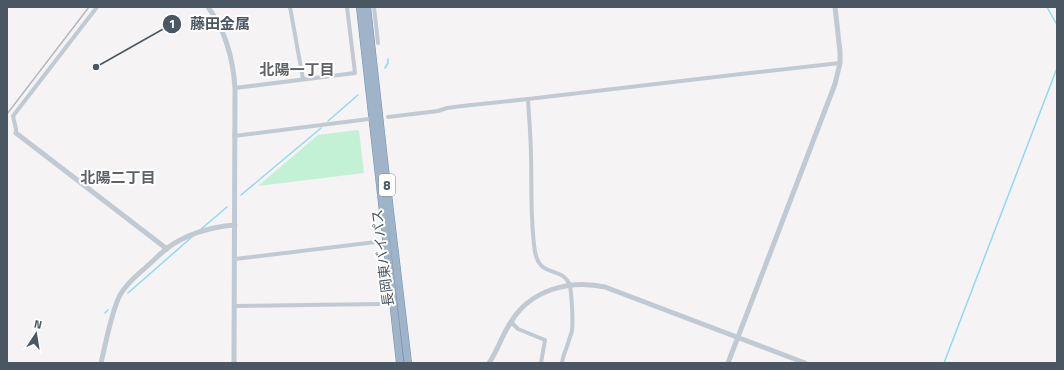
<svg xmlns="http://www.w3.org/2000/svg" width="1064" height="370" viewBox="0 0 1064 370" font-family="'Titillium Web','Noto Sans JP',sans-serif">
<style>
.green{fill:#c3f1d5}
.lines{fill:none;stroke-linecap:round;stroke-linejoin:round}
.stream{stroke:#90daee;stroke-width:1.5}
.trunk-casing{stroke:#7690ad;stroke-width:8}
.minor{stroke:#c1cad2;stroke-width:4}
.tertiary{stroke:#c1cad2;stroke-width:5}
.trunk{stroke:#9fb4c9;stroke-width:7}
.rail{stroke:#b5b8bd;stroke-width:1.5}
.labels{text-anchor:middle;dominant-baseline:central;stroke-width:4;stroke-linejoin:round;paint-order:stroke}
.shield{fill:#fff;stroke:#808990;stroke-width:1}
.shield-label{font-size:13px;font-weight:bold;fill:#4a5661}
.street-label{font-size:14px;fill:#4a5661;stroke:#fff}
.neighbourhood-label{font-size:15px;font-weight:bold;fill:#5f6368;stroke:#fff}
.leader{fill:none;stroke:#4a5661;stroke-width:1.5}
.callout-dot{fill:#4a5661;stroke:#fff;stroke-width:1.5}
.mark-label{font-size:12px;text-anchor:middle;font-weight:bold;fill:#fff}
.callout-label{font-size:15px;text-anchor:middle;font-weight:bold;fill:#4a5661;stroke:#fff;stroke-width:4;stroke-linejoin:round;paint-order:stroke}
</style>
<rect width="100%" height="100%" fill="#f5f3f3"/>
<!-- green -->
<path class="green" d="M357,130l2,1 5,42 -106,13 60,-51z"/>
<g class="lines">
<!-- stream -->
<path class="stream" d="M1047,7l10,18
M385,68l3,-5v-4
M328,121l30,-26
M241,195l80,-67
M200,230l27,-23
M128,293l65,-57
M105,313l3,-3
M944,363l113,-295"/>
<!-- trunk casing -->
<g class="trunk-casing">
<path id="trunk" d="M360,7l40,356
M367,7l18,162 23,194"/>
</g>
<!-- minor -->
<path class="minor" d="M290,7l13,72
M374,7l4,36
M235,88l120,-15 -8,-66
M528,99c1,20 3,39 3,58 1,33 -1,62 4,95 5,26 25,14 34,31 3,7 4,40 3,48 -1,3 -2,6 -3,9 -2,8 -6,15 -7,23
M388,117l50,-6 9,-3 15,-2 66,-7 213,-25 99,-11
M16,133v-4l-3,-13 84,-109
M234,136l135,-17
M235,259l141,-17
M234,306l145,-2
M511,322l7,7 27,11 -4,23"/>
<!-- tertiary -->
<path class="tertiary" d="M208,7c18,24 25,51 27,81l-1,275
M16,133l151,116
M101,363c5,-21 10,-50 19,-68 6,-11 16,-19 25,-27 7,-6 14,-13 21,-19 20,-15 44,-22 69,-24
M489,363c9,-13 13,-28 22,-41 19,-32 59,-43 94,-35l200,76
M728,363l107,-279 5,-21v-11l-5,-45"/>
<!-- trunk -->
<use href="#trunk" class="trunk"/>
<!-- rail -->
<path class="rail" d="M7,8l1,-1
M7,114l82,-107"/>
</g>
<g class="labels">
<!-- shield labels -->
<rect class="shield" x="379" y="174" width="16" height="22" rx="3"/>
<g class="shield-label">
<text x="387" y="185">8</text>
</g>
<!-- street labels -->
<g class="street-label">
<text transform="translate(382 258) rotate(-97)">長岡東バイパス</text>
</g>
<!-- neighbourhood labels -->
<g class="neighbourhood-label">
<text x="297" y="69">北陽一丁目</text>
<text x="118" y="177">北陽二丁目</text>
</g>
</g>
<!-- callouts -->
<path class="leader" d="M96 67L172 24"/>
<g class="callout-dot">
<circle cx="96" cy="67" r="4"/>
<circle cx="172" cy="24" r="10"/>
</g>
<g class="mark-label">
<text x="172" y="28">1</text>
</g>
<g class="callout-label">
<text x="220" y="29">藤田金属</text>
</g>
<!-- border -->
<rect width="1064" height="370" fill="none" stroke="#4a5661" stroke-width="16"/>
<!-- north arrow -->
<g transform="translate(36 334) rotate(12)" stroke="#ffffff" stroke-width="3" paint-order="stroke">
<path d="M0-3L7 15L0 10L-7 15Z" fill="#4a5661"/>
<text y="-6" font-size="11" font-weight="bold" text-anchor="middle" fill="#4a5661">N</text>
</g>
</svg>
